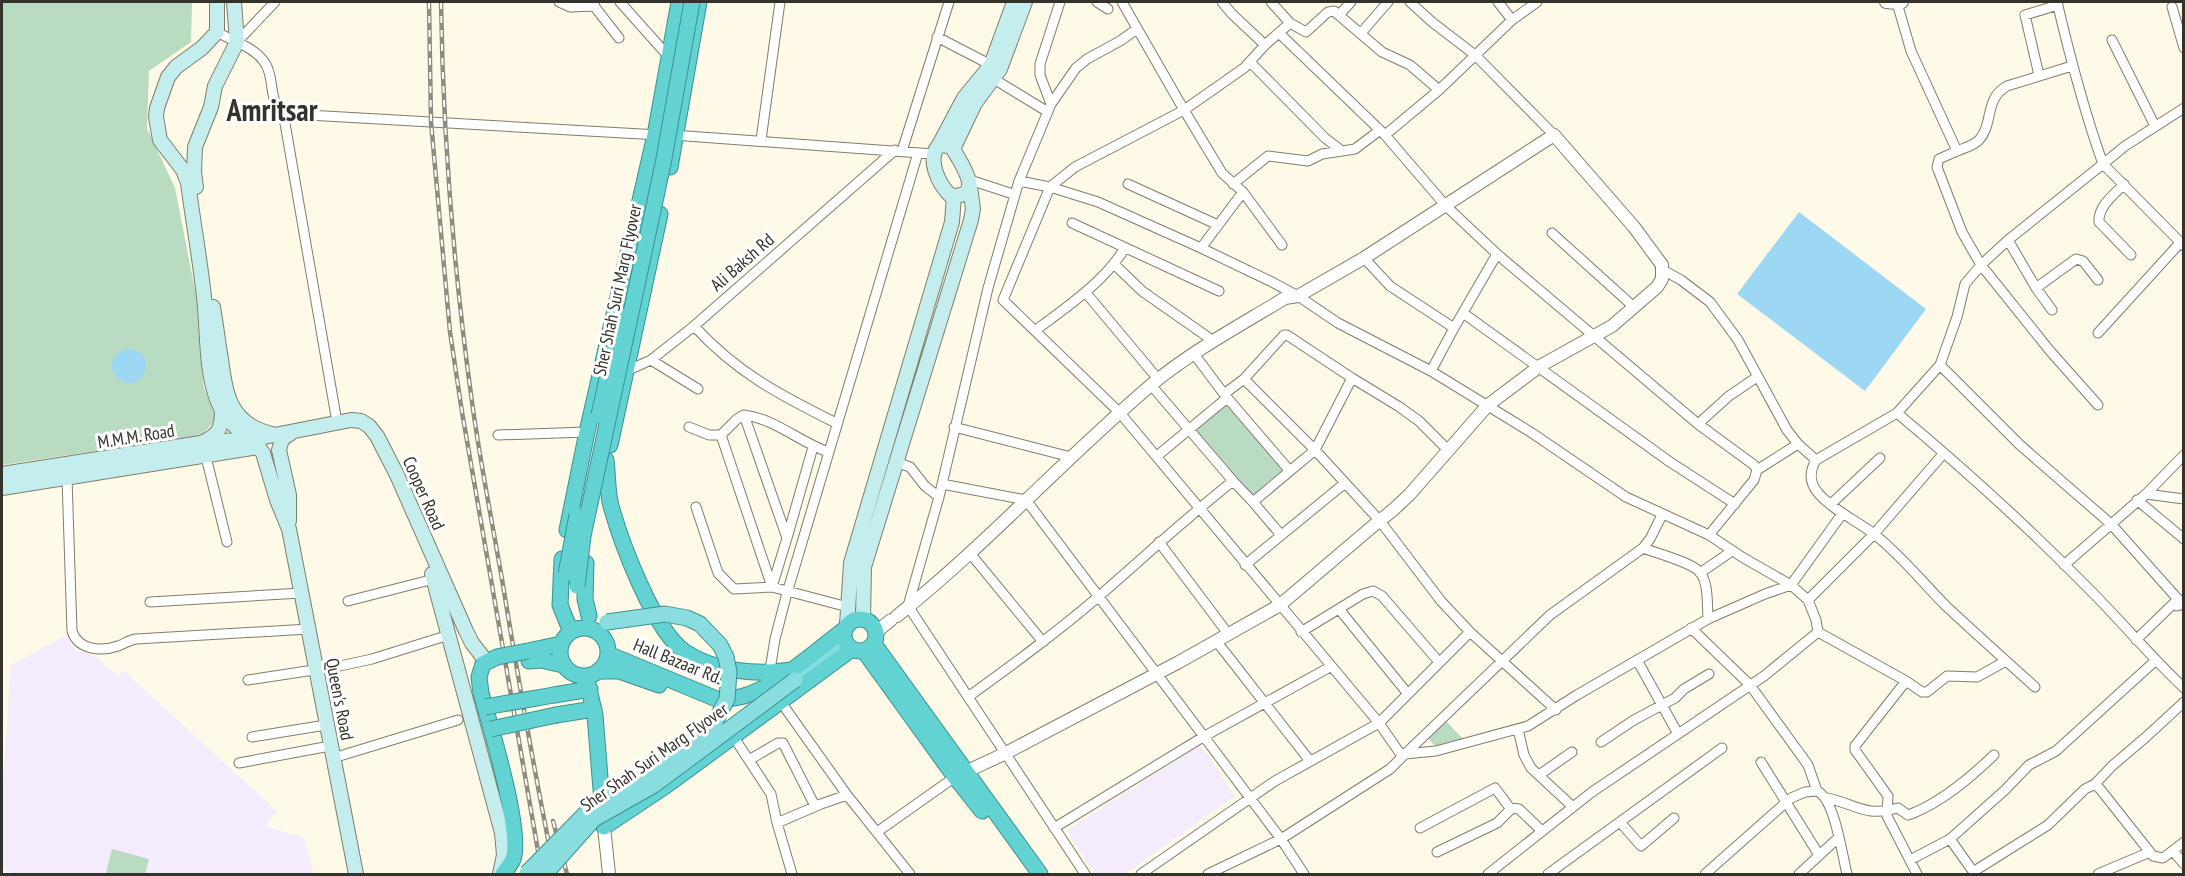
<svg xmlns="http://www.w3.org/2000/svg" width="2185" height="876" viewBox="0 0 2185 876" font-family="'PT Sans Narrow',sans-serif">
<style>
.education{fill:#f4ecfd}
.green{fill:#b8dbc1}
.water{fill:#9cd7f3}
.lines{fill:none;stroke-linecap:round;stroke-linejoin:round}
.minor-casing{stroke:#817d6c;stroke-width:11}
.tertiary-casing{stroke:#817d6c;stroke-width:14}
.secondary-casing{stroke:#817d6c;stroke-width:16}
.primary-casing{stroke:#399391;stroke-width:17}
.trunk-casing{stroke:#399391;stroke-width:17}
.minor{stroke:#fff;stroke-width:9}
.tertiary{stroke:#fff;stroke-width:12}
.secondary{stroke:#c4eeee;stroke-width:14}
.primary{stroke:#8addde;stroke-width:15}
.trunk{stroke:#63d2d3;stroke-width:15}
.rail-casing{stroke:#8f8c7f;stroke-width:4.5}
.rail{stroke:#fff;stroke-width:2;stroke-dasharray:7;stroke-linecap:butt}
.primary-bridge-casing{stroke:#399391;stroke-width:17;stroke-linecap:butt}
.trunk-bridge-casing{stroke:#399391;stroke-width:17;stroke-linecap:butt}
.primary-bridge{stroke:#8addde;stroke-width:15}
.trunk-bridge{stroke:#63d2d3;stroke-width:15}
.labels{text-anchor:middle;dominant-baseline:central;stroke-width:6;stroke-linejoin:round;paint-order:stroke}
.street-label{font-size:18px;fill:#34332b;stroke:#fff}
.town-label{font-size:30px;font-weight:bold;fill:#34332b;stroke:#fff}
</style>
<rect width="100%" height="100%" fill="#fffae7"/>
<!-- education -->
<path class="education" d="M66,635l10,15 18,6 25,20 4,-6 154,141 -12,16 39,10 10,37h-301l-11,-6v-72l9,-131z
M1201,745l34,51 -110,78h-31l-27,-44z"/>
<!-- green -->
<path class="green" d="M2,2h190l-1,40 -42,29 -2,57 28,60 22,112 3,55 4,33 12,30 -13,17 -201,30z
M1227,401l58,67 -33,29 -58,-67z
M1446,721l17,18 -27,8 -9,-10z
M112,849l37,10 -4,15 -39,-1z"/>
<!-- water -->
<path class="water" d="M1799,212l127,97 -61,82 -128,-97z
M112 366a17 17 0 1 1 34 0a17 17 0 1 1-34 0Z"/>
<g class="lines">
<!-- minor casing -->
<g class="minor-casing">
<path id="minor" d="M559,2l11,5 25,-1
M591,2l28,36
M620,2l49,55
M1097,2l11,7
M1122,2l62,108 38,63 21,19 39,53
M1222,2l10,12 33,31
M1271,2l19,21 16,9 22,-20 6,-1 48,41 28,13 29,25
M1410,2l22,20 43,33 79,80
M1498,2l14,18
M1897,3l14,48 46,100 -18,8 -2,8 25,65 19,33 27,-25 95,-76c-19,-53 -33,-107 -46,-162
M2172,7l12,41
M1339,15l12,-13
M1290,23l-25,22 -21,23 -60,42 -109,57 -25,20 -47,113 117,113 259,310 20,29 6,2 145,-139 93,-67 7,-9 12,-24
M217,32c15,9 38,15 48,31 12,18 0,44 25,51l369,21
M1279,33l106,102 61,71 51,48 201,170 56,41 3,5 -3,10 -45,55 33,22 49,28 17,15 8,20 2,12
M1361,33l27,-31
M937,37l54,28
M2112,40l43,86
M237,42l38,-40
M1250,62l75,76 17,13 13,-2 25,-19
M2039,75l-14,-60 33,-10
M989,76l59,36
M1051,104l-11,-29v-11l20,-62
M2184,108l-59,38 -22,18 81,82
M283,112l54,310
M673,135l261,19
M1385,135l54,-45 73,-70 25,-18
M761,140l19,-138
M902,151l47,-149
M1957,151c7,-3 16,-5 22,-11 15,-17 5,-41 28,-54l65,-20
M970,180l43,14
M1019,181l32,-77 25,-36 11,-9 33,-18 17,-12
M1128,184l90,41
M1233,184l35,-28 40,5 14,-7 20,-3
M2124,184c-10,11 -26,22 -25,38l32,33
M1072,223l147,68
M1552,233l83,75
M2008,240l28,48 16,22
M1201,248l42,-56
M1364,258l26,28 64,42 -23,43
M1115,265l27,26 70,49
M1663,270l18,10 29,22 28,38 49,90 11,14 18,16
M2036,288l40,-29 7,2 15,19
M1086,293l72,86
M1463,313l207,149 65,42
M694,326c43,47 86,69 142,97
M1454,328l43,-74
M1036,330c32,-24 67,-47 89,-82
M2098,333l82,-90
M1194,354l30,40 20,-15 71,71 65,71 61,80 29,31 86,78
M651,360l47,29
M1940,365l80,80 91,79 73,82
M624,372l27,-12 43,-34 201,-176
M1352,378l46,28 21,15 29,29
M1151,385l82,96
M1224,394l65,76
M1897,413l43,-48 17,-48 8,-33 16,-19 69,86 48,54
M744,415c29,3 56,27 84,37
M1698,424l31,-28 28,-19
M689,427l20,8h12l51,152 76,20
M954,427l117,30
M498,435l89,-3
M1157,456l70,-58
M206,457l21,85
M896,462l14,5 15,19 14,11
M1757,470l41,-26
M67,478l5,153c6,19 29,21 46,15 6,-2 11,-6 18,-7l173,-10
M942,484l84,16 255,339 23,35
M2146,494l38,5
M2137,500l47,39
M1253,502l28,33
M1831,504l49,-46
M696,507l22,66 16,16 38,-2 15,-49 -43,-123 -7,4 -16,16
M787,538l26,-91
M1159,542l70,93
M1643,548c13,5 48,14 57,24 9,12 7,34 8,47
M969,552l74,90
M1245,565l100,-82
M2064,565l82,-71 38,-39
M1700,573l32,-22
M1808,600l66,-66 70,-81
M348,601l86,-22
M150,602l151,-9
M1339,609l69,85
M1691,628l59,57 58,80 9,26
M1301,632l62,-38 10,-3 9,5 57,66
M1818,632l88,49 -51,65v4l33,46 -1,20 30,58
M2136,640l38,-37 3,3 3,-4
M1217,642l93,119
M1637,660l41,74
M769,676l6,-37 12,-46 131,-440
M248,680l92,-14 32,-7 77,-24
M1906,681l16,11h5l20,-16 30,1 29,-16
M2035,687c-30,-27 -60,-54 -89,-81 -24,-24 -45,-51 -72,-72 -18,-14 -40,-23 -55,-40 -10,-11 -10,-22 -3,-34l81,-47c66,55 131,114 192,176 32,32 61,67 95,99
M968,697c44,-32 88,-64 130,-100 45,-39 88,-79 135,-116l20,21 62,-52 37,-72 -65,-43h-3l-40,44
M778,698l69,97 63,79
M1518,729l6,26 7,13 42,39
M733,736l38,58 6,29 15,51
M252,737l74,-12
M1601,742l33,-22 41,-22 9,-9 25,-15
M333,758l125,-38
M749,760l29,-17h5l32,63
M1761,762l58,93
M239,763l91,-17
M1539,775l33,-23
M2095,784l17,-18 34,-29 38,-35
M1827,798c32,7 36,19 71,10l10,7 3,-1c31,-12 59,-36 83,-59
M1620,822l21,24 33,-28
M777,823l44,-19 26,-9
M1054,828l149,-91 127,-70
M1420,828l75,-40 15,20 9,1 23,22
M877,832l78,-55
M1950,839l55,-49 24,-25 27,-14 99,-90
M2173,851l11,13
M1437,852l60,-29 14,-14
M1910,860l40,-21 22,31h4l72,-45 37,-36 10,-5 5,5 53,67 10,2 21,-16
M1085,874l-177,-268 31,-109 49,-209 31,-107 31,6 48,15 103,46 71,34 26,14 40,27 93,48 101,62 94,64 83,38
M1141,874l134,-93 104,-58 91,-91
M1208,874l73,-35 109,-70 15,-15 31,-3 92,-25 49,-31 131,-76 57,-25 26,-9 51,-71
M1488,874l104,-82 172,-116 54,-44
M1548,874l174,-126
M1705,874l86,-76 14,-6 12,-1c18,8 25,64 30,83
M1799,874l39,-36
M2098,874l52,-22"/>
</g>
<!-- tertiary casing -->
<g class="tertiary-casing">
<path id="tertiary" d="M1886,2l11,1 5,-1
M897,616c89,-71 167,-157 254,-231 41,-34 88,-59 134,-87l13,-2 66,-38 190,-123 80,92 28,38v14l-5,8 -45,39 -72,40 -52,39 -78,89 -17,16 -20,16 -93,79 -101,57 -175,92 -45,21
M876,632l15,-12
M604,827l5,47"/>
</g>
<!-- secondary casing -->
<g class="secondary-casing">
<path id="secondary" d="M217,2v30l-15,16 -26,19 -8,10 -11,31 -1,9 4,23 23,30 5,13c5,38 12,76 16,114 4,34 1,73 14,105 12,29 31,31 45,51l14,47 12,29 67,345
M939,145l25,-47 27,-33 23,-63
M939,145l10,1 4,3c8,14 33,48 -2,47 -12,-11 -25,-37 -12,-51z
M953,149l22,-46 25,-34 25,-67
M196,187l-2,-15 1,-25 16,-40 4,-21 22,-44 -3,-40
M213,307c3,17 5,35 8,52 5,37 9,65 51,75
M203,442c16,-7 19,-15 19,-32
M2,474l199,-31 58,-5 92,-18 10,1 8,5 8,10 20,39 69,156 6,12 14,18
M2,488l257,-41
M289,521v-26l-10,-45 3,-11 9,-6
M432,574l70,259 2,22 -4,19
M863,619l1,-52 107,-347 2,-11 -3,-22
M847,625l4,-62 101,-341 2,-25"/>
</g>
<!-- primary casing -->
<g class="primary-casing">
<path id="primary" d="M795,680l51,-37"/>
</g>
<!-- trunk casing -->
<g class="trunk-casing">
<path id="trunk" d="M670,167l29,-165
M610,445l50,-231
M606,460c2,15 1,31 5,46 10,36 43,125 74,146 30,20 73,23 107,18
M567,530l20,-98 68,-297 24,-133
M562,559l-2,46 11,27
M586,563l-1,36 4,17
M844 635a16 16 0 1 1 32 0a16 16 0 1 1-32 0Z
M560 652a24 24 0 1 1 48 0a24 24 0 1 1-48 0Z
M874,644l166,230
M528,651l33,-7
M864,651l91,126 27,34
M608,654l111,46c9,-1 20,-2 28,-5 33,-11 70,-45 98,-66
M497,657l-14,7 -4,13 2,16c9,32 42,139 32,166 -2,5 -7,11 -10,15
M529,661l12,-1 22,5
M598,671h21l40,14
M586,676l9,39 9,112 63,-42 185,-136
M554,695l36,-6
M556,715l38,-6"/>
</g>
<!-- minor -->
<use href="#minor" class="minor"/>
<!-- tertiary -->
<use href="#tertiary" class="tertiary"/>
<!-- secondary -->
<use href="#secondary" class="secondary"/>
<!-- primary -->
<use href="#primary" class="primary"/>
<!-- trunk -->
<use href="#trunk" class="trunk"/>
<!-- rail casing -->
<g class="rail-casing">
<path id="rail" d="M429,2l2,120 19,210 12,80 80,462
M441,2c2,136 13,272 32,407 8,57 19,113 29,170 16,99 33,197 53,295
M553,821l14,53"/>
</g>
<!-- rail -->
<use href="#rail" class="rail"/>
<!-- primary-bridge casing -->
<g class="primary-bridge-casing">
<path id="primary-bridge" d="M527,873l61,-62 58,-35 52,-37 18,-19 11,-21 2,-27 -3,-15 -6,-12 -20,-21 -13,-6 -22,-4 -58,8
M545,874l49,-55 60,-34 141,-105"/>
</g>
<!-- trunk-bridge casing -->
<g class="trunk-bridge-casing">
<path id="trunk-bridge" d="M599,415l22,-99
M566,574l11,-59
M577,586l6,-50 80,-372 29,-162
M497,657l31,-6
M485,707l69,-12
M491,729l65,-14"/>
</g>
<!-- primary-bridge -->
<use href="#primary-bridge" class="primary-bridge"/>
<!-- trunk-bridge -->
<use href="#trunk-bridge" class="trunk-bridge"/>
</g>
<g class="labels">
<!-- street labels -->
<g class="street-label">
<text transform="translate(742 262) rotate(-41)">Ali Baksh Rd</text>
<text transform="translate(617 290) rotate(-78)">Sher Shah Suri Marg Flyover</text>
<text transform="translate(136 436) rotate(-9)">M.M.M. Road</text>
<text transform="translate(424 493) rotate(66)">Cooper Road</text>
<text transform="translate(678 661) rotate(22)">Hall Bazaar Rd.</text>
<text transform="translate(340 699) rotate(79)">Queen's Road</text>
<text transform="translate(654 757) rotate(-35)">Sher Shah Suri Marg Flyover</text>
</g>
<!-- town labels -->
<g class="town-label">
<text x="272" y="109">Amritsar</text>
</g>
</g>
<!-- border -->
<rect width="2185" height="876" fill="none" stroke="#34332b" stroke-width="6"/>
</svg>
